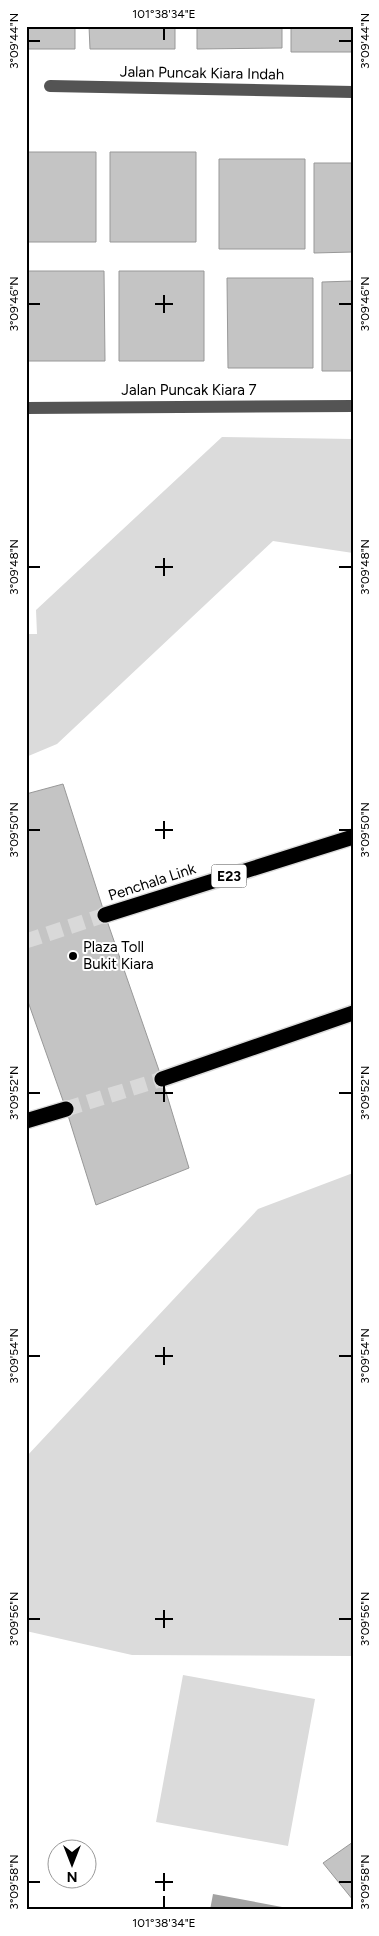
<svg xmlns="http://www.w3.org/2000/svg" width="379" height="1936" viewBox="0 0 379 1936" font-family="Figtree,sans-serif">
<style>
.green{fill:#dbdbdb}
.water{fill:#a2a2a2}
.building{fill:#c4c4c4;stroke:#989898}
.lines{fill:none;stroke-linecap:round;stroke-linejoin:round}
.highway-tunnel{stroke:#d9d9d9;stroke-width:15;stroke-dasharray:15 8;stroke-linecap:butt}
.highway-casing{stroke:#dbdbdb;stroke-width:18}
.minor{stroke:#545454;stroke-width:12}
.highway{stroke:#000;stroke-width:15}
.ticks{fill:none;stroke:#000;stroke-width:2}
.poi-dot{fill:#000;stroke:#fff;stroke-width:2}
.labels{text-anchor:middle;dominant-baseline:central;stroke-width:4;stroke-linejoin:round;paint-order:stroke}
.shield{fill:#fff;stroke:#4c4c4c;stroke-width:1}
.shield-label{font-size:14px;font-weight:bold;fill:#000}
.street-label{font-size:15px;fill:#000;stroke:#fff}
.poi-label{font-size:15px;fill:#000;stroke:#fff;text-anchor:start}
.neatline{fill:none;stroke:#000;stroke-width:2}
.ticks-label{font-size:12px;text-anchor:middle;fill:#000}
</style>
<rect width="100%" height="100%" fill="#fff"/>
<!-- green -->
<path class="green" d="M222,437l131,2v114l-80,-12 -216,203 -31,13v-123h11l-1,-24z
M353,1173v483l-221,-1 -106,-24v-174l232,-248z
M183,1675l132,24 -27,147 -132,-24z"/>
<!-- water -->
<path class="water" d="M213,1894l85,16h-88z"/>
<!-- building -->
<path class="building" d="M26,26h49v23h-49z
M89,26h86v23h-85z
M197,26h85v22l-85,1z
M291,26h62v26h-62z
M26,152h70v90h-70z
M110,152h86v90h-86z
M219,159h86v90h-86z
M314,163h39v89l-39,1z
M26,271h78l1,90h-79z
M119,271h85v90h-85z
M227,278h86v90h-85z
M353,281v90h-31v-89z
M63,784l42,131 57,164 27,89 -93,37 -30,-96 -40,-113v-202z
M353,1842v58l-30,-37z"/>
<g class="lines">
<!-- highway-tunnel -->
<path class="highway-tunnel" d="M26,941l79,-26
M66,1109l96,-30"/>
<!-- highway casing -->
<g class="highway-casing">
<path id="highway" d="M105,915l248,-78
M162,1079l191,-66
M26,1121l40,-12"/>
</g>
<!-- minor -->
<path class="minor" d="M50,86l303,6
M26,408l327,-2"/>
<!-- highway -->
<use href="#highway" class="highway"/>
</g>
<!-- ticks -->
<path class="ticks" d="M164,28v12M28,41h12M339,41h13M164,295v18M28,304h12M155,304h18M339,304h13M164,558v18M28,567h12M155,567h18M339,567h13M164,821v18M28,830h12M155,830h18M339,830h13M164,1084v18M28,1093h12M155,1093h18M339,1093h13M164,1347v18M28,1356h12M155,1356h18M339,1356h13M164,1610v18M28,1619h12M155,1619h18M339,1619h13M164,1873v18M28,1882h12M155,1882h18M339,1882h13M164,1896v12"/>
<!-- markers -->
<circle class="poi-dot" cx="73" cy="956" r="5"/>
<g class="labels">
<!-- shield labels -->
<rect class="shield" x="211.5" y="864.5" width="35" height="23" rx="4"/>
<g class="shield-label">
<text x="229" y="876">E23</text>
</g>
<!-- street labels -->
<g class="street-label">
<text transform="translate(202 73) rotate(1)">Jalan Puncak Kiara Indah</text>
<text x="189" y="390">Jalan Puncak Kiara 7</text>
<text transform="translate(152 882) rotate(-18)">Penchala Link</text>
</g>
<!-- poi labels -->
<g class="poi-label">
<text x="83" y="947">Plaza Toll<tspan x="83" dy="17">Bukit Kiara</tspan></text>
</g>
</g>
<!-- border -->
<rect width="379" height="1936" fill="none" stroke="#ffffff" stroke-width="55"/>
<!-- north arrow -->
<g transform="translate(72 1864) rotate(180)"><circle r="24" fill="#ffffff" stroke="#999999"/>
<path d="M0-4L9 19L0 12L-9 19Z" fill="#000000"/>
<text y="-8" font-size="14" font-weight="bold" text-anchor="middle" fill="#000000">N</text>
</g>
<rect x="28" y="28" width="324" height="1880" class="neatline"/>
<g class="ticks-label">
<text x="164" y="18">101°38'34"E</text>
<text transform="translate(365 41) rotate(-90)" y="4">3°09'44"N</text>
<text transform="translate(14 41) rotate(-90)" y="4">3°09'44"N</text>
<text transform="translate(365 304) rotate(-90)" y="4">3°09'46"N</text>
<text transform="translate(14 304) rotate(-90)" y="4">3°09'46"N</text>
<text transform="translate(14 567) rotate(-90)" y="4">3°09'48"N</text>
<text transform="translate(365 567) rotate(-90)" y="4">3°09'48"N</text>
<text transform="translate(365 830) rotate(-90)" y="4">3°09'50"N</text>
<text transform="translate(14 830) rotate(-90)" y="4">3°09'50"N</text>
<text transform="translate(14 1093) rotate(-90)" y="4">3°09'52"N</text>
<text transform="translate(365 1093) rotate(-90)" y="4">3°09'52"N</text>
<text transform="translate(365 1356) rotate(-90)" y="4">3°09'54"N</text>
<text transform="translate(14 1356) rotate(-90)" y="4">3°09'54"N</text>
<text transform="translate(365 1619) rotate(-90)" y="4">3°09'56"N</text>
<text transform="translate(14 1619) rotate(-90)" y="4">3°09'56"N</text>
<text transform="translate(365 1882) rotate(-90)" y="4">3°09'58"N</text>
<text transform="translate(14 1882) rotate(-90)" y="4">3°09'58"N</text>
<text x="164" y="1927">101°38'34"E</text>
</g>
</svg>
